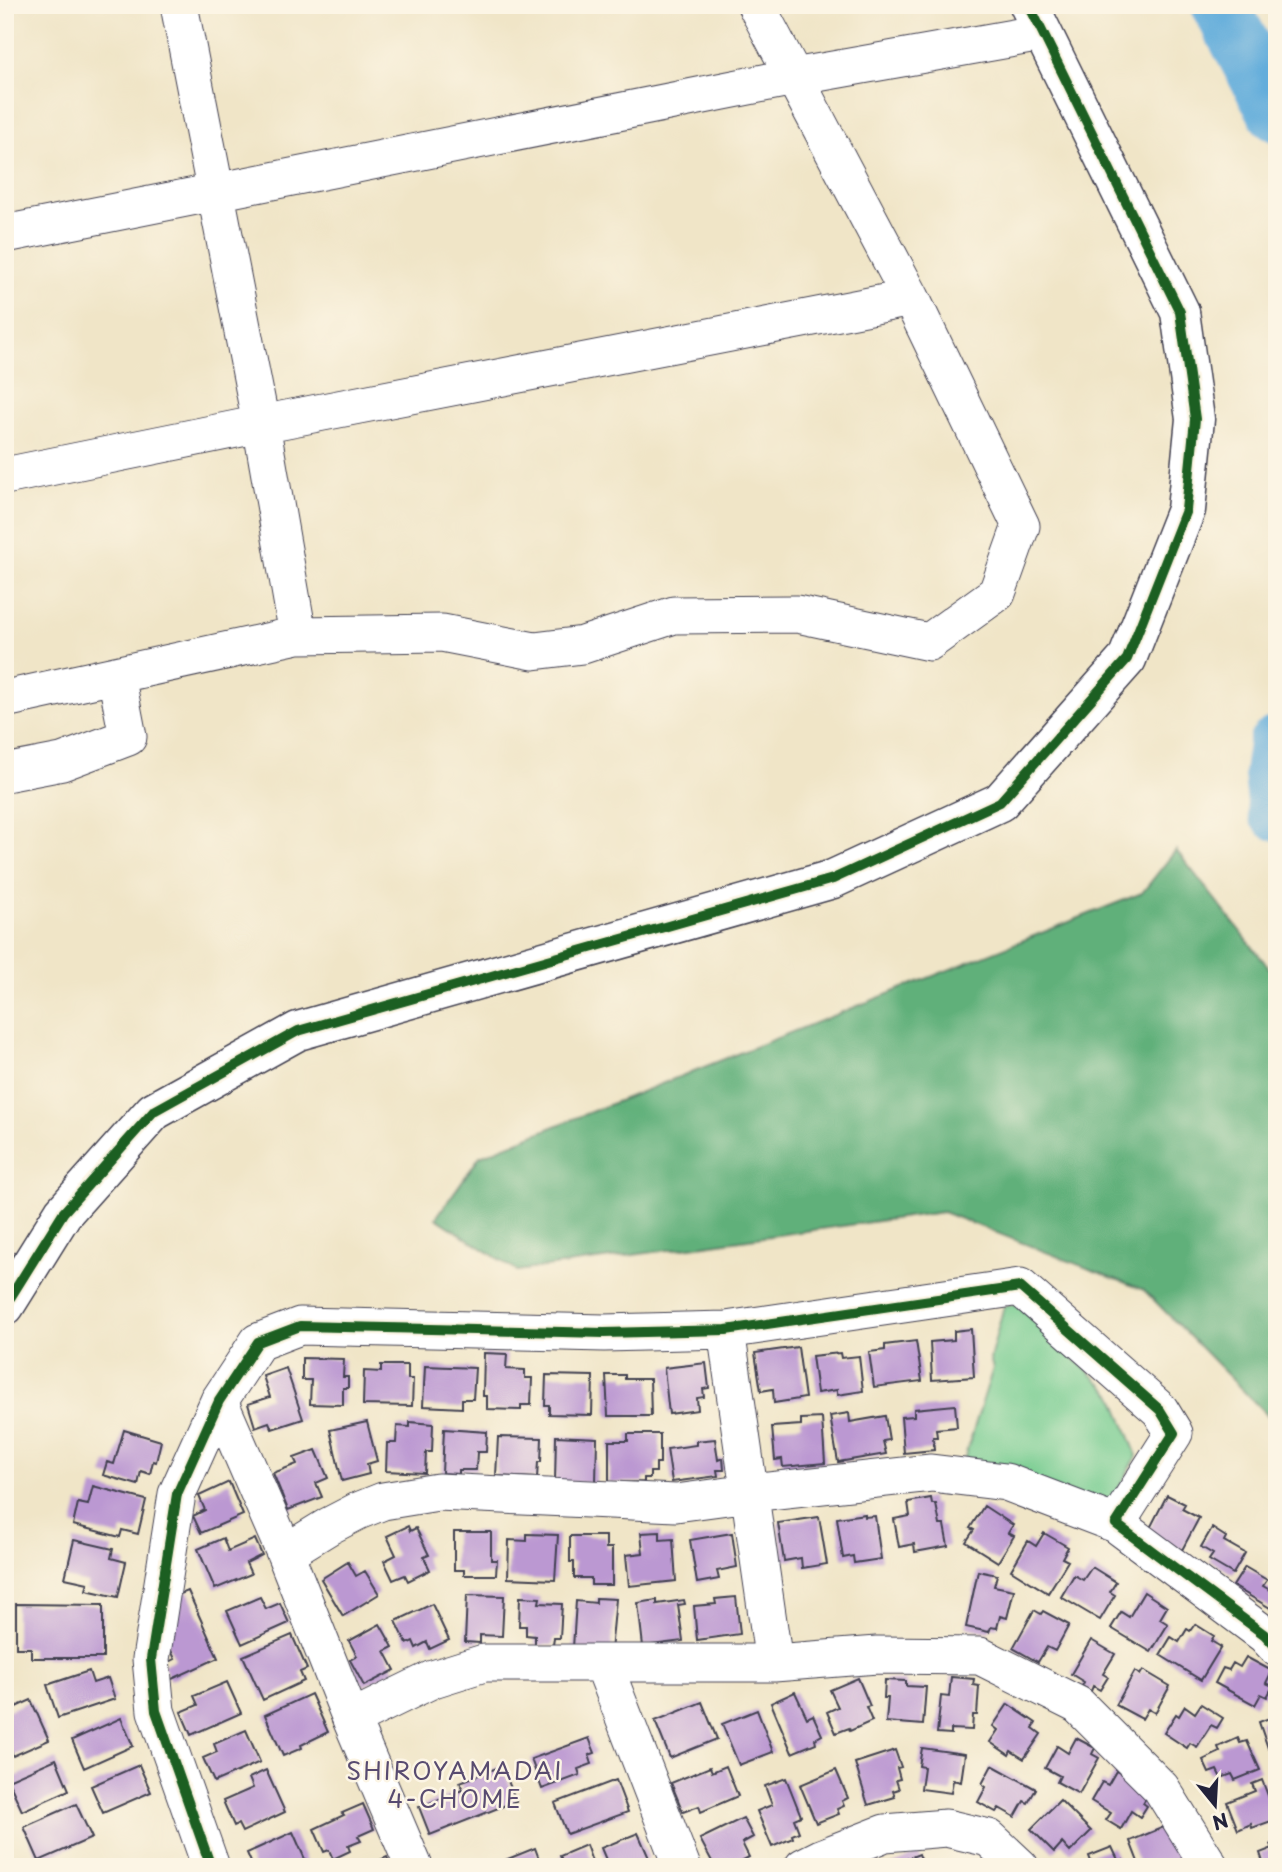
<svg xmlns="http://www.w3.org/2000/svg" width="1282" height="1872" viewBox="0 0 1282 1872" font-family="'Playpen Sans',sans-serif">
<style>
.green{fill:#76cc90;stroke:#4c7766;stroke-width:2}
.forest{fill:#60b07a;stroke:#41695a;stroke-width:2}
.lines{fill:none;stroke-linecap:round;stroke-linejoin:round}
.river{stroke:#63addb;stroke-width:58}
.building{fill:#bb98d2}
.street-casing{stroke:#413f50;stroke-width:39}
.secondary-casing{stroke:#413f50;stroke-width:41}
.street{stroke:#fff;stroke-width:37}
.secondary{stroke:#fff;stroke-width:38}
.cycleway-casing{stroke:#fcf5e5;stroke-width:15}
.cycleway{stroke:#1b5e20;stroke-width:10}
.labels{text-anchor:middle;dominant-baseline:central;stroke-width:5;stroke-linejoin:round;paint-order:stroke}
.neighbourhood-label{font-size:24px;letter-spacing:2px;fill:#584b70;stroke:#fcf5e5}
</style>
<rect width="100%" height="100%" fill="#fcf5e5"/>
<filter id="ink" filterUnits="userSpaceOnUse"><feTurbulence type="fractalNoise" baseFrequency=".0143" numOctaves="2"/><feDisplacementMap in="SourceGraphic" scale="14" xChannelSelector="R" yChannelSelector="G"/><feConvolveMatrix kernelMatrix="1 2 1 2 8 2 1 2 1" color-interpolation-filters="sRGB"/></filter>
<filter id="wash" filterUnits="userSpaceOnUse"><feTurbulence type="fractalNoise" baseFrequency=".00686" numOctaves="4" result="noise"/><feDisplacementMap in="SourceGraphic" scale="28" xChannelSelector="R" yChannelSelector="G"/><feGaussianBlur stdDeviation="1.57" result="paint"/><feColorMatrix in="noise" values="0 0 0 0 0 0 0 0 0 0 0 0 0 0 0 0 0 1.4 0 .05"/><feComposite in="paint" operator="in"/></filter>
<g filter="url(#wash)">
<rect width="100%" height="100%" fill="#f0e5c7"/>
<!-- green -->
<path class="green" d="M1017,1304l96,91 24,61 -25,44 -25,5 -123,-45 29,-92 -3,-9 14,-53z"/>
<!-- forest -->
<path class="forest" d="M1176,850l101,128v447l-133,-135 -201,-78 -426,59 -81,-53 44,-62 662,-263z"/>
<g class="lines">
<!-- river -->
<path class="river" d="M1220,5l57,108
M1277,745l-4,29 4,38"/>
</g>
<g id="blocks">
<!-- building -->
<path class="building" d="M971,1329l3,48 -42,3 -2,-38 24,-2v-9z
M916,1341l6,40 -48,6 -5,-35 16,-2v-5z
M798,1347l7,51 -31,5 -1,-14 -12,2 -6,-38z
M484,1353l23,1 -1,15 19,1v8h7l-1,27h-10v5l-34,-1v-13h-4z
M840,1353l1,5 18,-2 4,35 -26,4v-5l-20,3 -5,-37z
M302,1358l42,1 -1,18h5v11h-5v17l-33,-1 1,-24h-9z
M706,1363l3,25 -6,1 1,8 -7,1 1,12 -29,4 -5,-46z
M381,1365h27v14h5l-1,27 -49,-1 1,-34 17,1z
M425,1366l50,2 -2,31h-11v9l-39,-2z
M286,1368l17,51 -31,10 -3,-7 -14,5 -7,-23 22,-7 -7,-21z
M546,1375l47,1 -1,39 -43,-1v-9h-4z
M606,1375h19v4h25l1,37h-43z
M955,1405l2,22 -21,2 1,8h-4l1,13 -30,3 -3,-36 13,-1v-7z
M849,1413l1,9 35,-6 4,24 -6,1 3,13 -48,8 -8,-46z
M822,1418l3,45 -42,4 -1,-8 -7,1 -3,-33 29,-2v-6z
M367,1422l10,39 -10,3 2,10 -27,7 -12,-51z
M410,1422l23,2 -1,28h-6l-1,21 -39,-2 1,-28h9l1,-17 13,1z
M444,1429l43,3 -1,20h-9l-1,18h-17v4l-17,-1z
M124,1430l37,11 -5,21 -3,-1 -3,13 -9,-3 -3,14 -35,-10 4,-13 7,2z
M628,1434h32v29h-4v9h-6v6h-6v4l-35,1v-42h19z
M556,1436l41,2 -1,45 -41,-1z
M498,1437l44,1 -1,24h-3l-1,16 -41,-2z
M715,1439l3,21 5,-2 1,12h-7l1,6 -46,6 -5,-33 29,-4v-4z
M316,1450l12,28 -12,5 6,14 -34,13 -15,-37 24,-9 -3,-6z
M229,1482l14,33 -42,18 -8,-17 12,-6 -6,-14z
M93,1486l53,14 -8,34 -16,-4 -2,7 -47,-12 5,-22 10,2z
M1167,1495l18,9 -3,5 17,9 -17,32 -34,-18z
M931,1498l1,6h4l4,21h4l4,21 -33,6 -1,-8 -15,3 -5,-28 16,-3 -2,-14z
M984,1506l29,19 -5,8 6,3 -16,26 -32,-20 8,-12 -4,-2z
M865,1514v3l10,-1 6,43 -27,4 -1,-7 -10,2 -6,-40z
M819,1517l8,47 -25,4 -1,-10 -17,3 -6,-38z
M408,1526l2,5 6,-3 13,27 -5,2 6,13 -22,11 -3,-6 -12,5 -9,-19 12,-6 -9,-19z
M1212,1528l14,9 -2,4 21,12 -12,21 -24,-14 4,-6 -12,-7z
M454,1532h37v28h6l-1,15h-32v-5h-10z
M660,1532v8l13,-1 3,42 -47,5 -3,-31 17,-2 -2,-20z
M732,1533l5,34 -20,4 2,8 -22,4 -7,-43z
M1044,1533l24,14 -6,11 6,3 -20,32 -37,-23 17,-29 8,5z
M527,1534l31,1 -3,45 -47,-2 1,-38 18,1z
M570,1536h36v12h6v37h-21v-7h-17v-16h-4z
M223,1538l5,13 27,-12 7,16 -16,8 5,11 -36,15 -17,-40z
M74,1540l39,9 -2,9 15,4 -8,35 -32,-7 2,-7 -23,-5z
M348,1562l8,14 9,-5 14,23 -36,22 -22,-37z
M1092,1567l24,15 -6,10 5,3 -15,25 -39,-23 13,-22 9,5z
M1245,1567l22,13 -4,6 14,8v18l-44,-26z
M978,1571l19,4 -3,11 20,4 -7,28 -7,-2 -3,12 -6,-1 -2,5 -23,-5z
M188,1591l30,67 -48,22 -7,-15 12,-6 -14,-31 4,-28z
M1144,1592l23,15 -7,12 8,5 -17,28 -40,-24 10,-16 8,5z
M467,1595l37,1 -2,40 -22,-1v8l-15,-1z
M260,1597l6,12 14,-6 9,20 -47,21 -15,-33z
M520,1597l20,1 -1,5 23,1 -2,34h-6l-1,7h-18v-9l-9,-1v-9h-7z
M736,1597l4,37 -43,6 -3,-34 22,-2 -1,-5z
M596,1598l20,1 -5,52 -38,-3 3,-47 20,2z
M657,1600v4l27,-4 1,4 -7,1 5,36 -40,5 -5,-43z
M16,1604l87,1v53h-72v-10h-15z
M432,1604l17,36 -19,9 -3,-7 -11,6 -3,-7 -6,3 -11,-23z
M1034,1610l7,4 2,-3 26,14 -14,26 -8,-4 -9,15 -25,-14z
M380,1624l13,23 -8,4 10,19 -31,16 -14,-26 7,-4 -8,-15z
M1195,1624l19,12 -3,5 10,6 -20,33 -41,-25 11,-18 8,5 8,-13 3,2z
M292,1635l15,34 -7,3 4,9 -41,19 -20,-44z
M1091,1640l24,14 -12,20 5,3 -8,13 -7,-4 -2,5 -9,-5 2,-4 -13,-8z
M1246,1657l26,14 -6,12 7,3 -6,11 -6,-3 -6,11 -40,-22 8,-15 6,2 4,-7 7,4z
M1143,1670l27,16 -15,27 -7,-4 -6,10 -26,-14 19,-34 5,4z
M89,1671l4,12 15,-5 7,21 -57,19 -11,-33z
M951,1677l23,2 -1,6 6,1 -2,29h-4l-1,15 -21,-1v5l-14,-1 4,-37 8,1z
M858,1678l12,28 -4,1 6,14 -22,10 -1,-3 -13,5 -9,-21 11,-5 -8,-17z
M885,1680l21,1v5l20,1 -3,38 -37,-3 2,-24h-4z
M227,1682l14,31 -50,22 -10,-23 17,-7 -4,-9z
M795,1692l12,26 6,-3 9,20 -7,4 1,4 -24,10 -21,-50z
M311,1694l17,38 -27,13 1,3 -19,8 -18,-41z
M31,1700l18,40 -36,16 -8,-19v-25z
M702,1702l15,37 -47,19 -15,-37z
M1008,1704l28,19 -3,5 8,6 -17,25 -13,-8 -2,4 -19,-13 8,-12 -5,-4z
M1201,1704l22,14 -6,10 -6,-3 -14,22 -7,-4 -3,5 -23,-15 12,-19 3,2 6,-10 10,7z
M757,1710l16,42 -34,13 -17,-41z
M1277,1715v47l-6,-15 -3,1 -9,-26z
M121,1718l12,28 -49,22 -12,-28z
M246,1730l14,32 -46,20 -11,-24 14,-6 -3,-8z
M589,1738l6,15 -6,2 3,9 -14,5 2,6 -38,14 -11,-30z
M1076,1738l19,10 -3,6 7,4 -20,36 -22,-12 3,-6 -15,-8 12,-22 11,7z
M1238,1738l2,5 7,-2 13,29 -25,10 -3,-6 -11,4 -4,-8 -8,3 -6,-13 17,-8 -2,-5z
M922,1748l43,6 -4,28 -8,-2 -2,13 -30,-4 3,-22 -5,-1z
M895,1750l6,17 -4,1 3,11 -4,1 3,9 -6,2 2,6 -27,8 -13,-42z
M56,1759l13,31 -47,21 -14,-31z
M139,1765l12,27 -48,21 -12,-27z
M992,1765l44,24 -8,14 -4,-2 -9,16 -16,-9 -3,4 -18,-10 8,-15 -4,-3z
M502,1766l14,35 -86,34 -11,-28 44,-17 -3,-8z
M726,1766l12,30 -37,16 -2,-6 -16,6 -12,-29 39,-16 2,5z
M266,1770l19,42 -43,20 -4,-8 -4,2 -11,-25 30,-13 -4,-10z
M836,1770l12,28 -6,3 2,5 -7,3 2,5 -23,9 -16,-38z
M1116,1771l34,20 -7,12 4,3 -7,11 -9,-6 -10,18 -15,-9 5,-7 -20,-12 11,-19 6,3z
M786,1778l15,38 -7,3 5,13 -7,3 1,3 -21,9 -15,-36 15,-6 -7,-19z
M616,1780l12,32 -61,22 -12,-31z
M1262,1780l15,39 -25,9 -1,-4 -13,6 -11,-28 28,-11 -3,-7z
M1060,1800l31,31 -21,21 -8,-9 -8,9 -23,-23z
M76,1804l16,34 -53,23 -15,-34z
M363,1804l11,25 -16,7 3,5 -13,5 2,5 -17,8 -4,-9 -5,2 -10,-23 30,-14 -2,-2z
M743,1818l10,19 -11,6 7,14 -19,10h-15l-15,-28z
M1176,1822l16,40 -12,5h-40l-10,-26z
M293,1832l15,34 -55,1 -6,-14z
M638,1833l11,25 -22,9h-18l-8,-19z
M1277,1842v25h-26l12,-5 -3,-9 13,-5 -2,-4z
M586,1845l8,22h-29l-5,-11z
M1112,1847l7,15 4,-2 2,7h-32l-4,-11z
M535,1848l7,19h-54z
M919,1854l5,13h-38z
M387,1857l4,10h-27z"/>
</g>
</g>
<g filter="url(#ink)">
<use href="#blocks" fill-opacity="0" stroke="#413f50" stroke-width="2"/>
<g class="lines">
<!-- street casing -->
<g class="street-casing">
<path id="street" d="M179,5l82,419 37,211
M5,234l789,-157 248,-44
M5,476l256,-52 650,-126
M5,699l293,-64 144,-2 92,18 49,-6 91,-30 123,-1 132,28 68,-49 24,-67 -110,-228 -155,-293
M5,773l57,-11 66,-25 -12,-62
M726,1330l48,333
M219,1401l66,152 66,166 63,148
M285,1553l44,-27 29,-15 25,-10 55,-9 238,11 74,-10 181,-20 75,9 110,42
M603,1663l79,204
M351,1719l82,-40 51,-16h290l103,-8 103,1 98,49 83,83 49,79
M211,1867l-55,-156 -5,-52 26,-165 42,-93 39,-59 42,-16 304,7 122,-3 294,-43 140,123 14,23 -58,91 149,111 12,13
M803,1867l18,-9 64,-25 61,-5 43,10 31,29"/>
</g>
<!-- secondary casing -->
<g class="secondary-casing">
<path id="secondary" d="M5,1306l58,-93 91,-102 144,-80 535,-152 167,-77 127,-143 59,-149 9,-91 -15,-107 -151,-307"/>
</g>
<!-- street -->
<use href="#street" class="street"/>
<!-- secondary -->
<use href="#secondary" class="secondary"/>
<!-- cycleway casing -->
<g class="cycleway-casing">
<path id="cycleway" d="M5,1306l58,-93 91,-102 144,-80 535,-152 167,-77 127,-143 59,-149 9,-91 -15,-107 -151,-307
M211,1867l-55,-156 -5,-52 26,-165 42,-93 39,-59 42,-16 304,7 122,-3 294,-43 140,123 14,23 -58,91 149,111 12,13"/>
</g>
<!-- cycleway -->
<use href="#cycleway" class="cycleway"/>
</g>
</g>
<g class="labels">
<!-- neighbourhood labels -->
<g class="neighbourhood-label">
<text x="455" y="1770">SHIROYAMADAI<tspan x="455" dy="28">4-CHOME</tspan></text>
</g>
</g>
<!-- margin -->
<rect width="1282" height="1872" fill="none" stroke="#fcf5e5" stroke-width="28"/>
<!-- north arrow -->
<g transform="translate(1215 1805) rotate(162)" stroke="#fcf5e5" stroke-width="5" paint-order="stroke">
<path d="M0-5L12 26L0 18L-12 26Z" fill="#22223b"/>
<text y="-10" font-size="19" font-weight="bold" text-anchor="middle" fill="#22223b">N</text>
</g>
</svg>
